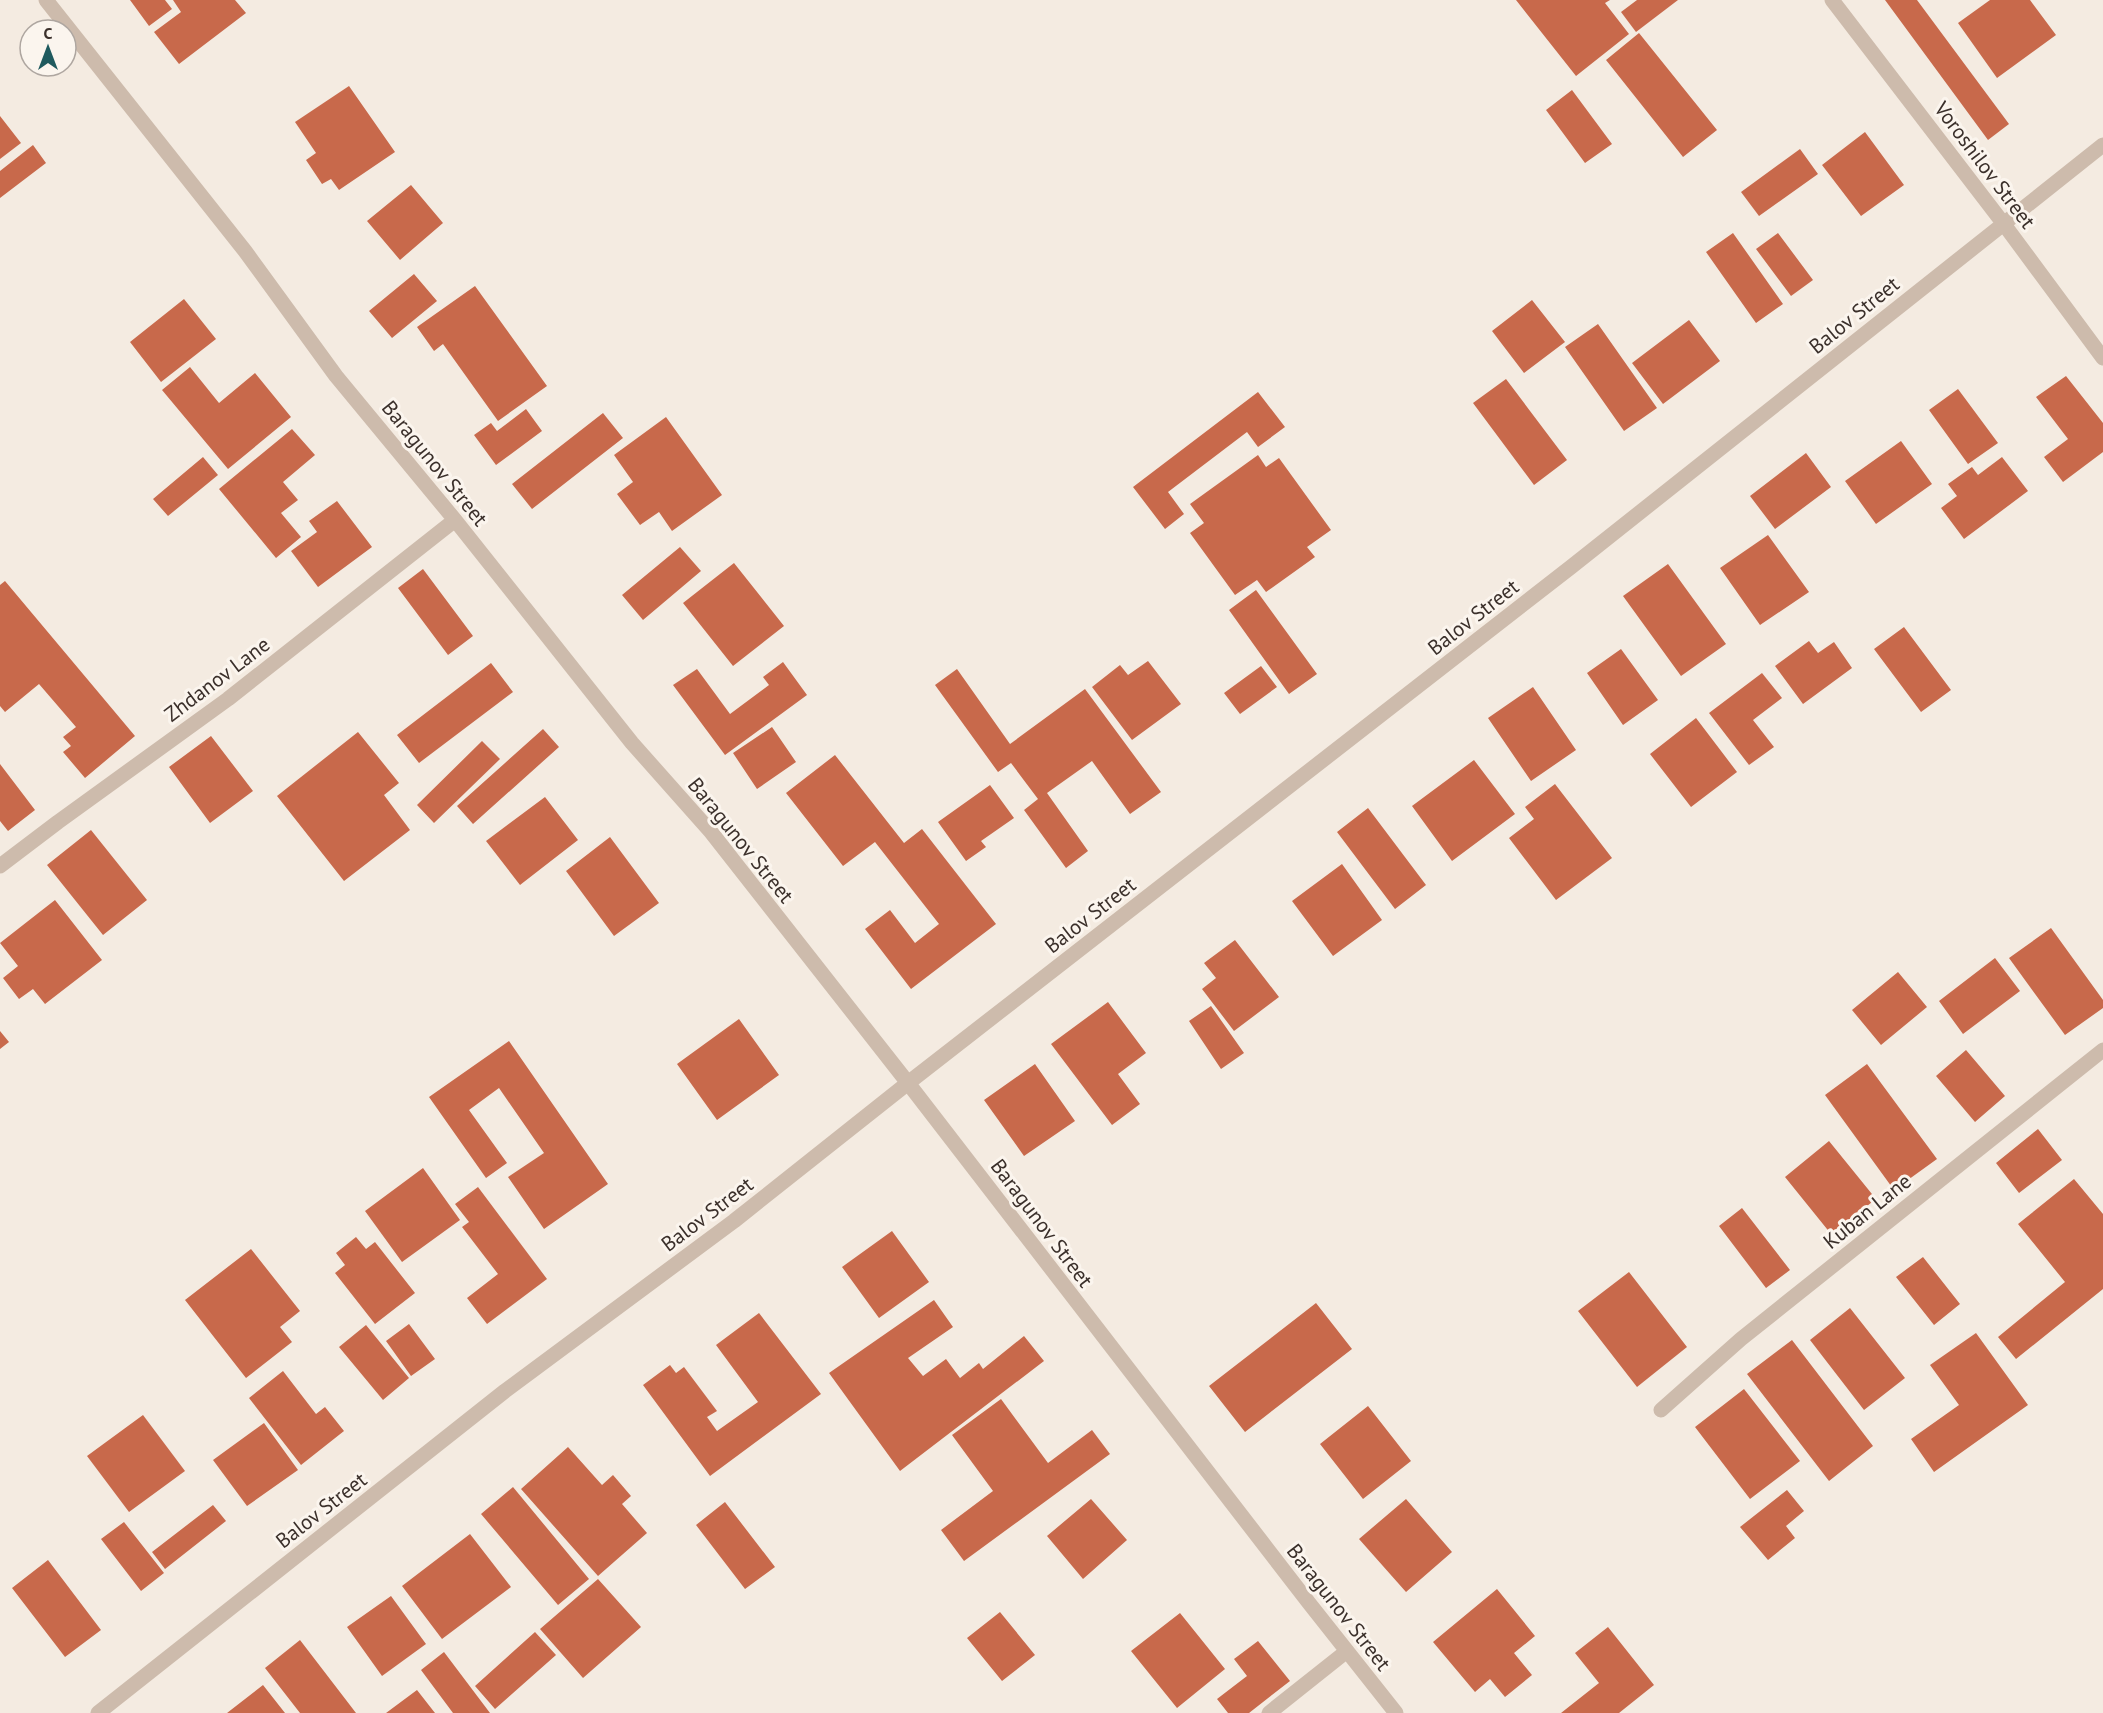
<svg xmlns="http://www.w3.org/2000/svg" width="2103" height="1713" viewBox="0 0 2103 1713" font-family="'PT Sans',sans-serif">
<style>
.building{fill:#c8694b}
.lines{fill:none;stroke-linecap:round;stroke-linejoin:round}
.minor{stroke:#cdbbac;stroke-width:15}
.labels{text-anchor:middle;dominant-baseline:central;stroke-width:6;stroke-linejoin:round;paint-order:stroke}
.street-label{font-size:21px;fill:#3b302b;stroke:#fbf5ee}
</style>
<rect width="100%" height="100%" fill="#f4ebe1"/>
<!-- building -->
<path class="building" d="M130,0h35l7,9 -23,17z
M173,0h62l11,13 -67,51 -25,-32 27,-20z
M1516,0h94l-5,3 24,31 -53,42z
M1637,0h41l-42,32 -15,-20z
M1885,0h32l92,124 -21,16z
M1990,0h40l26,35 -59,43 -39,-55z
M1639,33l78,97 -34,27 -77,-97z
M349,86l46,66 -56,38 -8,-11 -9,5 -16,-24 10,-7 -21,-31z
M1572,90l40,54 -27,19 -39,-53z
M0,116l21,27 -21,16z
M1865,132l39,53 -43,31 -39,-51z
M33,145l13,18 -46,35v-27z
M1800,149l18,25 -59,42 -18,-24z
M411,185l32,38 -43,37 -33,-39z
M1733,233l50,71 -27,19 -50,-71z
M1778,233l35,47 -22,16 -35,-47z
M414,274l23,27 -45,37 -23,-27z
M475,286l72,100 -49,35 -55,-77 -9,7 -17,-24z
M184,299l32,40 -55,43 -31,-40z
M1532,300l33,42 -41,31 -32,-42z
M1689,320l31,41 -57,43 -31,-41z
M1598,324l59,84 -33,23 -59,-84z
M190,367l29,36 36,-30 36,44 -63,52 -66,-79z
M2066,376l37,47v29l-40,30 -19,-25 24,-18 -32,-42z
M1506,379l61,81 -33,25 -61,-82z
M1958,389l40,54 -30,21 -39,-54z
M1258,392l27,35 -27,20 -11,-15 -79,60 16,22 -19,15 -32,-42z
M526,409l16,22 -46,34 -22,-30 17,-12 6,8z
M603,413l20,25 -91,71 -20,-25z
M666,417l56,78 -50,36 -13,-19 -19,13 -23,-31 16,-12 -19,-27z
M292,429l23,26 -32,27 15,18 -17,13 20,24 -25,21 -57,-69z
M1901,441l31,43 -56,40 -31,-43z
M1806,453l25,34 -56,42 -25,-33z
M1258,455l8,12 13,-9 52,72 -24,17 8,10 -49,35 -9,-12 -22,15 -45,-62 14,-10 -14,-19z
M203,457l15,18 -50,41 -15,-17z
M2002,457l26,34 -64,48 -23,-31 16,-12 -9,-12 24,-17 6,8z
M337,501l35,46 -54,40 -27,-36 26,-19 -8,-11z
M1768,535l41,57 -49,33 -40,-57z
M680,547l21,24 -58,49 -21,-25z
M734,563l50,63 -51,40 -50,-63z
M1668,564l58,80 -45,32 -58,-80z
M423,569l50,67 -25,19 -50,-67z
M5,581l130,155 -50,42 -22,-26 8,-6 -8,-9 13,-10 -37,-43 -34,28 -5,-6v-121z
M1256,590l61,84 -28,20 -60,-84z
M1904,627l47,63 -30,22 -47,-63z
M1809,641l9,12 16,-11 18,26 -49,36 -28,-38z
M1621,649l37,51 -35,25 -36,-52z
M1148,661l33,43 -49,36 -40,-53 28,-22 8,10z
M783,662l24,33 -82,60 -52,-70 24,-16 33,45 39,-29 -6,-8z
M491,663l22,29 -94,71 -22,-28z
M1261,666l16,21 -37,27 -16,-21z
M957,669l53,75 75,-55 76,103 -31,22 -38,-53 -45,32 41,58 -22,17 -42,-58 14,-11 -27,-36 -13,9 -63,-87z
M1762,673l20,25 -29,22 21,27 -25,18 -40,-52z
M1533,687l43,63 -45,31 -43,-63z
M1696,718l41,54 -46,35 -41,-53z
M772,727l24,35 -39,27 -24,-36z
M543,729l16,18 -86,77 -16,-18z
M358,732l41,51 -15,12 26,35 -66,51 -67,-85z
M211,736l42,55 -43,32 -41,-56z
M482,741l18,18 -66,64 -17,-18z
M835,755l69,88 18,-14 74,95 -85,65 -46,-60 25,-19 25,33 24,-19 -64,-82 -32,24 -57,-73z
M1474,760l41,54 -63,47 -40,-55z
M0,764l35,46 -27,21 -8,-10z
M1555,784l57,74 -56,42 -47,-62 25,-19 -9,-12z
M990,785l24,33 -33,23 5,6 -20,14 -28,-39z
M545,797l33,43 -58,45 -34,-44z
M1368,808l58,77 -31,24 -58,-77z
M91,830l56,70 -44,35 -56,-70z
M610,837l49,66 -45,33 -48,-65z
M1342,864l40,56 -49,36 -41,-55z
M55,900l47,60 -57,44 -12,-15 -14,10 -16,-21 15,-12 -18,-23z
M2051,928l52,72v8l-38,27 -56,-77z
M1235,940l44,57 -45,34 -32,-42 14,-11 -12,-15z
M1995,958l25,33 -57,43 -24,-33z
M1898,972l29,35 -46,38 -29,-35z
M1108,1002l38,51 -28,21 22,30 -28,21 -61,-81z
M1211,1006l33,47 -23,16 -32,-48z
M739,1019l40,56 -62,45 -40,-56z
M0,1031l9,11 -9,7z
M509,1041l99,143 -64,45 -36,-52 36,-24 -45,-65 -30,22 38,53 -21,15 -57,-81z
M1966,1050l39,46 -30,26 -39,-46z
M1035,1064l40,57 -51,35 -40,-56z
M1867,1064l70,95 -43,31 -69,-95z
M2038,1129l24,31 -43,33 -23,-30z
M1829,1141l47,58 -45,35 -46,-57z
M423,1168l37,52 -58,42 -37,-51z
M2074,1179l29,35v75l-87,70 -18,-22 67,-55 -47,-58z
M478,1187l69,92 -60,45 -20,-26 31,-24 -36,-47 7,-5 -14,-18z
M1742,1208l48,62 -24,18 -47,-62z
M892,1231l37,51 -50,36 -37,-51z
M356,1237l10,12 9,-7 40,51 -40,31 -40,-51 10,-8 -9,-12z
M251,1249l49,62 -20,16 12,15 -46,36 -61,-78z
M1923,1257l37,47 -26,21 -38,-48z
M1629,1272l58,75 -50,40 -59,-76z
M934,1300l19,27 -45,31 15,18 23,-17 14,19 19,-15 4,6 41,-33 20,25 -144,110 -71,-98z
M1316,1303l36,46 -107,83 -36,-46z
M1850,1308l55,70 -41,32 -54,-70z
M759,1313l62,81 -111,82 -67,-91 27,-20 6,8 8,-6 33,44 -10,6 10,14 41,-29 -42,-57z
M409,1324l26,35 -24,17 -25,-35z
M366,1325l43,53 -26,22 -44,-53z
M1976,1333l52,72 -94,67 -23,-33 48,-34 -29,-40z
M1792,1340l81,106 -44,35 -82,-107z
M283,1371l33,43 9,-7 19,24 -43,34 -52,-67z
M1744,1389l56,72 -50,38 -55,-72z
M1001,1399l47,64 44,-33 18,24 -146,107 -23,-31 52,-39 -41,-56z
M1368,1406l43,55 -48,38 -43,-55z
M143,1415l42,56 -56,41 -42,-56z
M264,1423l34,47 -51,36 -34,-46z
M568,1447l34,38 11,-10 18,21 -9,8 25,29 -49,43 -77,-87z
M513,1487l76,92 -31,26 -77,-91z
M1787,1490l17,21 -18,15 9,12 -27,22 -28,-33z
M1091,1499l36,41 -44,39 -36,-43z
M1406,1499l46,53 -46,40 -47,-53z
M725,1502l50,65 -30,22 -49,-64z
M213,1505l13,16 -61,48 -13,-17z
M124,1522l40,51 -23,18 -40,-52z
M470,1534l41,53 -69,52 -40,-53z
M48,1560l53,70 -36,27 -53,-69z
M598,1579l43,48 -58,51 -43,-49z
M1497,1589l38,47 -21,17 18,22 -27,22 -15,-18 -15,13 -42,-50z
M391,1596l35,48 -44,32 -35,-49z
M1000,1612l35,43 -33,26 -35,-43z
M1180,1613l45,56 -48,39 -46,-57z
M1608,1627l46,58 -35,28h-58l38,-30 -24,-30z
M535,1632l21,23 -61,54 -20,-23z
M300,1640l56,73h-56l-35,-45z
M1258,1641l32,40 -41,32h-21l-11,-14 30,-23 -13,-17z
M444,1652l46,61h-37l-32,-43z
M263,1685l22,28h-58z
M417,1690l18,23h-49z"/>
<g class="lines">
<!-- minor -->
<path class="minor" d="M46,0l199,251 91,125 119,144 177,223 79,89 197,251 401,520 87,110
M1832,0l171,223 100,135
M0,866l58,-44 170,-123 227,-179
M1661,1410l80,-71 362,-289
M98,1713l407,-322 229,-170 174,-138 663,-516 532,-422
M1269,1713l78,-62"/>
</g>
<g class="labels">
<!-- street labels -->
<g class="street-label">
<text transform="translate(1985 165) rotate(53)">Voroshilov Street</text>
<text transform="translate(1854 315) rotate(-39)">Balov Street</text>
<text transform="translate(435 463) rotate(51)">Baragunov Street</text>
<text transform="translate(1473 617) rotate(-38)">Balov Street</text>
<text transform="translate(217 679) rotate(-37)">Zhdanov Lane</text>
<text transform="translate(741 840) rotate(51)">Baragunov Street</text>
<text transform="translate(1090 915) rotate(-38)">Balov Street</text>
<text transform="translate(1867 1211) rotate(-39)">Kuban Lane</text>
<text transform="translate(707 1214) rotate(-37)">Balov Street</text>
<text transform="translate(1042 1223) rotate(53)">Baragunov Street</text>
<text transform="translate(321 1510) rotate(-38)">Balov Street</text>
<text transform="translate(1339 1607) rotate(52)">Baragunov Street</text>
</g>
</g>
<!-- north arrow -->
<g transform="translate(48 48)"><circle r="28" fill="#fbf5ee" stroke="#aea6a0" stroke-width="1.5"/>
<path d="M0-4.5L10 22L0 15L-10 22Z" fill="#1f5a5e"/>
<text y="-9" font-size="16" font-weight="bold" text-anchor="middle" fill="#3b302b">С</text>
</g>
</svg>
